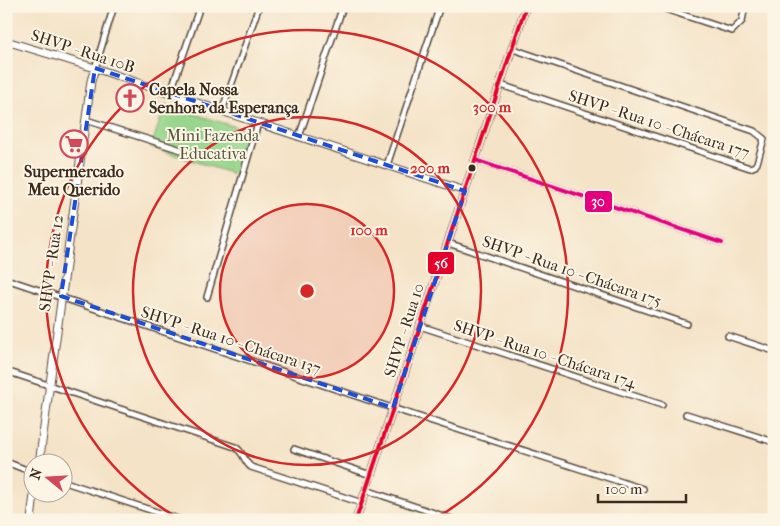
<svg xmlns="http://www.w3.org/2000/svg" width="780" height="526" viewBox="0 0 780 526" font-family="'IM FELL French Canon',serif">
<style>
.green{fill:#97d68c;stroke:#698055}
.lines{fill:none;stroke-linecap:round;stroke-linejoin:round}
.street-casing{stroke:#574637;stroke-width:8}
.secondary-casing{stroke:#574637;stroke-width:9}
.street{stroke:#fff;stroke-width:5}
.secondary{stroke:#fff;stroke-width:7}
.bus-1-casing{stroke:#fcf5e5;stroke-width:8}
.bus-2-casing{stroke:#fcf5e5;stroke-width:8}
.bus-1{stroke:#e5007d;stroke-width:4}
.bus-2{stroke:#e4002b;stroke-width:4}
.marked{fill:none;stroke:#1d4ed8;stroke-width:4;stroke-dasharray:10 6;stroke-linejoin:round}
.ring{fill:none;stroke:#d62828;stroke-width:2.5}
.bus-dot{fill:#3b2a1e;stroke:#fcf5e5;stroke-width:2}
.labels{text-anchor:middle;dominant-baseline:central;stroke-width:4;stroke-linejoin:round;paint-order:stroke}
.street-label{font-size:16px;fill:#3b2a1e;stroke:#fcf5e5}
.poi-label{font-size:16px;font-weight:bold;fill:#3b2a1e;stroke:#fcf5e5;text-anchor:start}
.park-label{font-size:16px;fill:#52553a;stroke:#fcf5e5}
.centre{fill:#d62828;stroke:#fcf5e5;stroke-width:2.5}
.ring-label{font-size:15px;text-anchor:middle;font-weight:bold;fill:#d62828;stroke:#fcf5e5;stroke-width:4;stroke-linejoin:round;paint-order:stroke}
.line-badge{stroke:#fcf5e5;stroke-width:2}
.badge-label{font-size:14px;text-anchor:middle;font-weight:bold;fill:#fff}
</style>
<rect width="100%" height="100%" fill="#fcf5e5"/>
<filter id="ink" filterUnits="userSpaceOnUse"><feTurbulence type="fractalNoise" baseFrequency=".02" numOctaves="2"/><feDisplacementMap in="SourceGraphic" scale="10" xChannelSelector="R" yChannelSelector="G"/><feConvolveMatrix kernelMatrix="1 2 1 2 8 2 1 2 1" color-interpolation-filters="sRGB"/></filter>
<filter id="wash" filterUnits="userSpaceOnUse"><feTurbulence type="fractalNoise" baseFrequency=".0096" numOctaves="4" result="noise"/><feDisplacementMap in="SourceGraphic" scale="20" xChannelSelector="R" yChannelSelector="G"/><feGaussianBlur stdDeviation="1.12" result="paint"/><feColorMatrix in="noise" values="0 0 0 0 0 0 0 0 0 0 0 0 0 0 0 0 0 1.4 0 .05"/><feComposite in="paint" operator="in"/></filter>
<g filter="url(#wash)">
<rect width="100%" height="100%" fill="#f4e3c7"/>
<!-- green -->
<path class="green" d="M165,105l84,26 -13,44 -85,-28z"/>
</g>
<g filter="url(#ink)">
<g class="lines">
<!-- street casing -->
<g class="street-casing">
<path id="street" d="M656,6l76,25 10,-10 3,-15
M95,68l19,-62
M501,85l249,83 5,-2 2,-3 7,-24 -10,-8 -241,-82
M170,94l30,-88
M222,111l37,-105
M86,120l105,33
M299,137l44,-131
M475,160l247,83
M387,165l53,-159
M448,243l239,81
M771,276l3,-9
M6,279l398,133 239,77
M207,297l51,-174
M420,326l242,79
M728,336l46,15
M6,371l229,76c9,5 9,15 16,20l111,36
M686,414l88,28
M294,449l77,26
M6,462l26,10
M62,481l119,39
M366,490l89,30"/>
</g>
<!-- secondary casing -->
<g class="secondary-casing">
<path id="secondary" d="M6,41l89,27 75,26 295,97
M39,464l52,-383 4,-13
M31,520l3,-26
M356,520l170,-514"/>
</g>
<!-- street -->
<use href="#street" class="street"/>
<!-- secondary -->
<use href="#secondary" class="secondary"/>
<!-- bus-1 casing -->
<g class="bus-1-casing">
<path id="bus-1" d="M475,160l247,83"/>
</g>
<!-- bus-2 casing -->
<g class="bus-2-casing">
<path id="bus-2" d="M356,520l170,-514"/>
</g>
<!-- bus-1 -->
<use href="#bus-1" class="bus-1"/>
<!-- bus-2 -->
<use href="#bus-2" class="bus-2"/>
</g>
</g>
<!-- marked area -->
<path class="marked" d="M95,68l370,123 -72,217 -332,-112z"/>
<!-- distance rings -->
<circle cx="307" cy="291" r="87" fill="#d62828" fill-opacity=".12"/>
<g class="ring">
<circle cx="307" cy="291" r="87"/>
<circle cx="307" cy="291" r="174"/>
<path d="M180 519A261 261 0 1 1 434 519"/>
</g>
<!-- icons -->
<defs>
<g id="church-ring" transform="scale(1.4375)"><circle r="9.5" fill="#fcf5e5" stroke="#d1495b" stroke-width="1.5"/><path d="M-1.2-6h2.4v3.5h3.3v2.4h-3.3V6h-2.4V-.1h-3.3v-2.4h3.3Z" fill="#d1495b"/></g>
<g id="supermarket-ring" transform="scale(1.4375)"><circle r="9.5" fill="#fcf5e5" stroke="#d1495b" stroke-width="1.5"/><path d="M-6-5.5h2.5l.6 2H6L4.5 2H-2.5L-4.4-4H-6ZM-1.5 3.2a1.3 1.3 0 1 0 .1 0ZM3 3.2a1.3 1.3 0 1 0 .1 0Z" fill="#d1495b"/></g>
</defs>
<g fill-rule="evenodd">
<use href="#church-ring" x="130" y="98"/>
<use href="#supermarket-ring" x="74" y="144"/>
</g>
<!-- markers -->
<circle class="bus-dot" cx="472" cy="168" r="4.5"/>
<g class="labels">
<!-- street labels -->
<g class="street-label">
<text transform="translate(83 51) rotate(18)">SHVP - Rua 10B</text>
<text transform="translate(659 124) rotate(18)">SHVP - Rua 10 - Chácara 177</text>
<text transform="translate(51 263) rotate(-82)">SHVP - Rua 12</text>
<text transform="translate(572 271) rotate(19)">SHVP - Rua 10 - Chácara 175</text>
<text transform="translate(404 330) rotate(-72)">SHVP - Rua 10</text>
<text transform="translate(231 340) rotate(18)">SHVP - Rua 10 - Chácara 137</text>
<text transform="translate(545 354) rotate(18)">SHVP - Rua 10 - Chácara 174</text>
</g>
<!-- poi labels -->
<g class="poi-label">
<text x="149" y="89">Capela Nossa<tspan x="149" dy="18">Senhora da Esperança</tspan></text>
<text x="74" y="171" text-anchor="middle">Supermercado<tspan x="74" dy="18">Meu Querido</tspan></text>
</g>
<!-- park labels -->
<g class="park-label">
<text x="213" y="135">Mini Fazenda<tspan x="213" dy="18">Educativa</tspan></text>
</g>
</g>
<circle cx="307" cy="291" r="8" class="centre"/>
<g class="ring-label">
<text x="492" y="112">300 m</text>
<text x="430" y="173">200 m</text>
<text x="369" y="235">100 m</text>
</g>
<g class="line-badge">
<rect x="584" y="190" width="29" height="23" rx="5" fill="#e5007d"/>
<rect x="427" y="251" width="28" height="24" rx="5" fill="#e4002b"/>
</g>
<g class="badge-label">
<text x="598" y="206">30</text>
<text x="441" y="268">56</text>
</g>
<!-- margin -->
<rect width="780" height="526" fill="none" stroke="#fcf5e5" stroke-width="25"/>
<!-- north arrow -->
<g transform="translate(48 478) rotate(288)"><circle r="24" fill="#fcf5e5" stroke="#afa495"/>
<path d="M0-4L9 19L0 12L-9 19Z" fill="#d1495b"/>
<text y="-8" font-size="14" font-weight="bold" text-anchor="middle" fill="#3b2a1e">N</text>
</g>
<!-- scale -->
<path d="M598 494v8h88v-8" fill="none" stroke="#3b2a1e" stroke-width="2.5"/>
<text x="605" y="494" font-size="15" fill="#3b2a1e" stroke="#fcf5e5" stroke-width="4" paint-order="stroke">100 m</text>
</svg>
